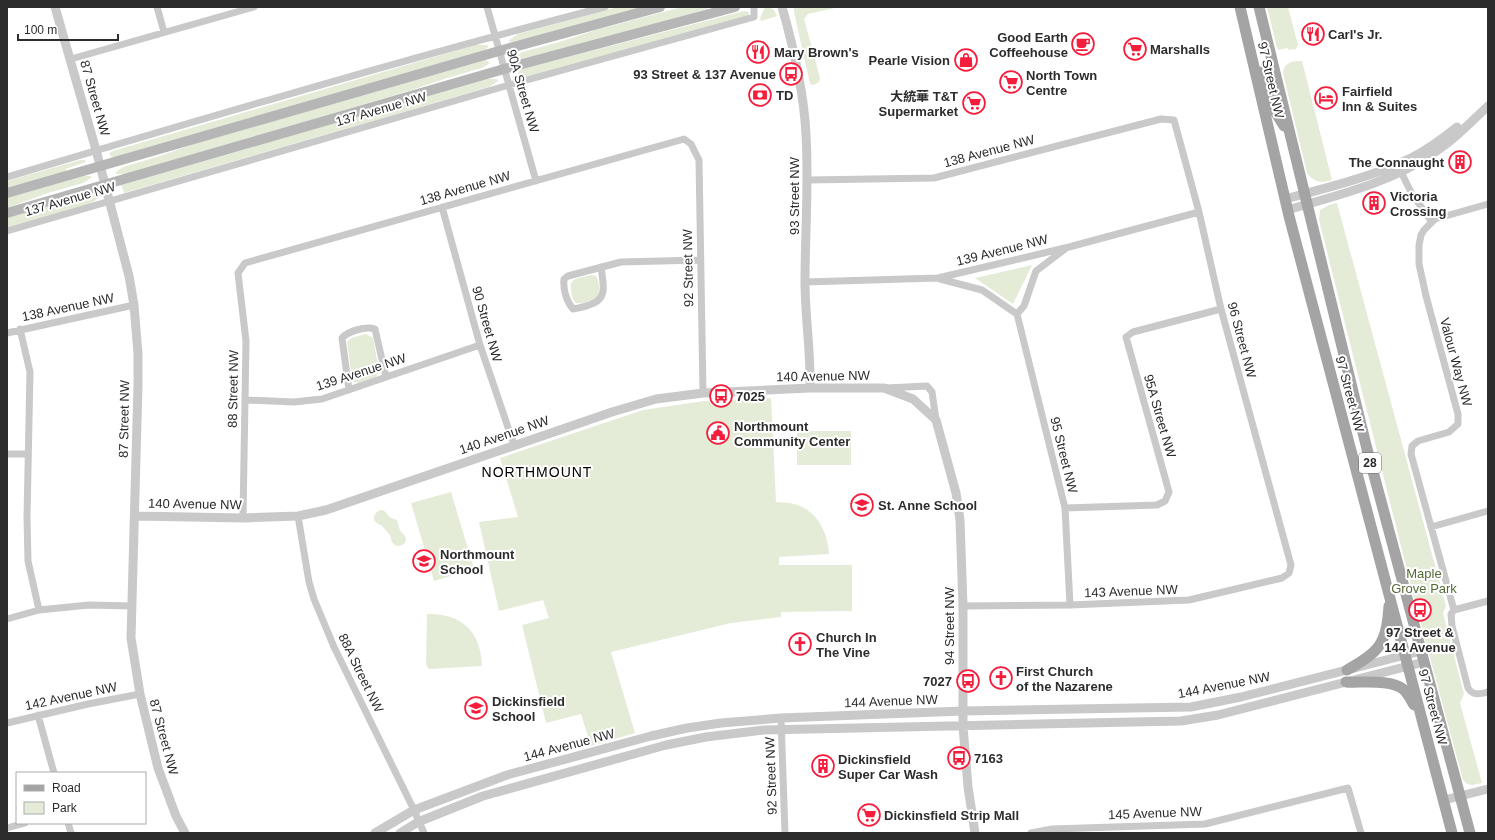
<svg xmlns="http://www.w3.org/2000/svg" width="1495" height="840" viewBox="0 0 1495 840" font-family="Arial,'Noto Sans SC',sans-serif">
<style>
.green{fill:#e4ecd8}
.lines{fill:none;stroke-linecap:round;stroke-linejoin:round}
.minor{stroke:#c9c9c9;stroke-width:7}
.tertiary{stroke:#c9c9c9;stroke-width:9}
.secondary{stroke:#b6b6b6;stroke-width:10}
.primary{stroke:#a4a4a4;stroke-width:11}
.labels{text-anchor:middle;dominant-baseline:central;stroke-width:4;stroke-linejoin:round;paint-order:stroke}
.shield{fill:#fff;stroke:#6b6b6b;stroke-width:1}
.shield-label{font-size:12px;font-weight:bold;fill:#2c2c2c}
.poi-label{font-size:13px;font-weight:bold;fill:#2c2c2c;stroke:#fff;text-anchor:start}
.street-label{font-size:13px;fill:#2c2c2c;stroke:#fff}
.park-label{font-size:13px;fill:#536c36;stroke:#fff}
.neighbourhood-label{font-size:14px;letter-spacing:1px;fill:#000;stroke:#fff}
</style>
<rect width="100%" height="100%" fill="#fff"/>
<!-- green -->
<path class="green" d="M618,7h29l-135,35 -4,-1 10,-7z
M682,7h30l-33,11 -156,42h-7l-2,-2 8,-6 34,-9 40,-13z
M765,7c7,0 10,3 12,9l-16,5 -1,-3z
M794,7h41v1l-27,6 -4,5 16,59 -1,4 -6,3 -3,-1 -16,-72z
M1267,7h21l10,38 -2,4 -7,1 -2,-2 -8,2 -2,-2z
M744,11l5,1v2l-2,3 -219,60 -11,1 -1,-1 3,-6 3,-2z
M475,45h13v2l-3,3 -368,107h-6l-2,-4 7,-3z
M486,60l4,3 -8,5 -35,10 -35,12 -286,84h-10v-2l7,-5 37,-11 36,-13z
M1302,61l30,119c-10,3 -18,3 -25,-7l-24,-100c1,-11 10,-12 19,-12z
M487,79h10l1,2 -9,6 -365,106 -3,-8z
M80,160h5l1,2 -20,7v3l-59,17v-8z
M83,176h8v2l-8,5 -35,10 -41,15v-10z
M89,194h9l2,3 -8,6 -85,25v-10z
M1337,203l109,403 -3,7 21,81 -4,9 22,80 -10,2 -5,-1 -4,-4 -47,-174 -97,-386 1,-10 9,-5z
M1032,265l-19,39 -38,-26z
M591,275l5,1c3,5 6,18 -1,23 -3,1 -7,2 -9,3 -3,1 -6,2 -10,1 -2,-2 -4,-5 -4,-8 -5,-18 5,-16 19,-20z
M366,334l7,4 6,32 -3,7 -18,6 -4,-1 -2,-3 -5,-37 4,-4z
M771,398l5,104c6,1 13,0 18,2 23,6 34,28 35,50l-50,3v8h73v46l-71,1v5l-50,6 -120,29 24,81 -44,13 -10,-32 -35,9 -24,-98 27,-7 -6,-18 -44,11 -20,-89 39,-5 -18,-59 143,-48 61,-9z
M797,431h54v34h-54z
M451,492l23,77 -40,12 -23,-78z
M380,510c7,0 6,5 11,8 2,1 4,1 6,2 1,3 2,8 3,10 4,6 9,7 4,14 -4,2 -6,3 -9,1 -5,-3 -3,-8 -6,-11 -2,-2 -4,-5 -6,-7 -1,-2 -3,-2 -5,-3 -7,-4 -4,-11 2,-14z
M427,614c34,-1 54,17 55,52l-53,3 -3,-4z"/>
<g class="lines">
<!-- minor -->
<path class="minor" d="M157,7l7,25
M487,7l49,174
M71,59l183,-52
M1399,168l13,26 20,28
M7,177c199,-59 397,-118 598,-170
M808,180l126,-2 227,-59 13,1 25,92 22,97 70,256 -2,8 -7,5 -93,22 -119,5 -107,1
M442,207l38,138 34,100
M7,231l502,-146 245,-68v-10
M601,267c2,17 8,32 -12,38 -5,2 -10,3 -16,4 -7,-8 -10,-20 -9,-30l4,-3 53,-14 79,-2
M940,279l42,11 35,24 48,194 5,97
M805,282l133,-4 131,-31 130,-35
M1017,314l7,-8 12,-35 29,-22
M20,329l10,43 -3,146 1,43 11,49
M7,333l127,-28
M886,388l41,-2 5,6 4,28
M349,390l-7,-52c6,-7 24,-12 33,-9l11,48
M245,400l49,2 28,-3 158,-54
M7,454h21
M1065,508l92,-3 8,-4 4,-9 -43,-155 7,-5 88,-23
M298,516l11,66 5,17 20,48 80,163 10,23
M243,518l3,-177 -8,-68 7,-10 439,-124 7,5 8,16 4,233
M1431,527l57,-16
M1488,601l-34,9 -3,4 1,12 16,62c5,8 12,6 20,4
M1454,610l-43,-156 1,-8 6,-5 31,-9 9,-8v-10l-32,-118 -7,-32v-19l2,-10 3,-5 11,-11 53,-15
M7,619l32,-9 50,-5 43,1
M38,715l16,58
M781,718l4,115
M7,723l81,-19 52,-10
M68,823l3,10
M7,828l18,-5
M1031,833l21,-4 153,-5 143,-36 13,45"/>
<!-- tertiary -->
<path class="tertiary" d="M55,7l41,143 33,126 5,29 4,49v31l-7,253 9,56 18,74 18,48 9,17
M782,7c12,42 22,85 24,128 3,49 -1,98 -1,147 0,35 6,70 5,106
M1285,199c41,-11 87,-22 126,-41 16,-8 31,-19 46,-31
M1287,210c48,-14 103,-27 145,-56 21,-13 38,-31 56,-48
M135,516l108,2 55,-2 28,-6 286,-98 44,-13 47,-6 107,-5h74l29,11 23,21 20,73 4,27 3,86v120l5,61 7,46
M1444,800l44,-11
M375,833l39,-23 93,-35 144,-39 36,-8 34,-5 60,-5 182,-7 228,-4 50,-10 180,-46
M400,833l18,-11 65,-26 183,-51 40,-8 58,-7 417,-9 37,-6 206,-53"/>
<!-- secondary -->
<path class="secondary" d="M7,193l492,-142 161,-44
M7,213l497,-144 231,-62"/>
<!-- primary -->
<path class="primary" d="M1240,7l49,209 163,617
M1259,7l108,442 103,384
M1261,72l12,36 11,18
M1347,670c11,-6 25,-14 32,-24 8,-12 9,-27 10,-40
M1346,682c15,1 45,-3 57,7 5,4 8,11 11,16"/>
</g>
<!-- icons -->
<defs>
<g id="restaurant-ring" transform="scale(1.15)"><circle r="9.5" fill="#fff" stroke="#f61c3b" stroke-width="1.5"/><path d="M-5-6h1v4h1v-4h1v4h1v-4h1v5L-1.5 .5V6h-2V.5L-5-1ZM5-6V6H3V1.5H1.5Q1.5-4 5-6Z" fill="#f61c3b"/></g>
<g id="cafe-ring" transform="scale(1.15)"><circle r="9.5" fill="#fff" stroke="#f61c3b" stroke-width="1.5"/><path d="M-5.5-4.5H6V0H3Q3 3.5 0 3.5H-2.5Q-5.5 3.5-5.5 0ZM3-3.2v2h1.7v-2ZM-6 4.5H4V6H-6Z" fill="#f61c3b"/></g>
<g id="supermarket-ring" transform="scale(1.15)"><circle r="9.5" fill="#fff" stroke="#f61c3b" stroke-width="1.5"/><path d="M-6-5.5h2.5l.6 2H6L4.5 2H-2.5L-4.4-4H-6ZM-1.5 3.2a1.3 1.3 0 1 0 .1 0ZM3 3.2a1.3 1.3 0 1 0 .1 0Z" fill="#f61c3b"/></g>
<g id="shop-ring" transform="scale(1.15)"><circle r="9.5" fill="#fff" stroke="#f61c3b" stroke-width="1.5"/><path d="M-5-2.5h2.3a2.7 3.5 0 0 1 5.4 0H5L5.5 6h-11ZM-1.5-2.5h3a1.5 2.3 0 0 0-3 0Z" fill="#f61c3b"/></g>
<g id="bus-ring" transform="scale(1.15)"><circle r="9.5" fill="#fff" stroke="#f61c3b" stroke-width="1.5"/><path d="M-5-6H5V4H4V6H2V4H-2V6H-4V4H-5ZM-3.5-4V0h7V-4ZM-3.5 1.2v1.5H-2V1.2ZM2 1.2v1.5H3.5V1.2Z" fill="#f61c3b"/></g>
<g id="bank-ring" transform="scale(1.15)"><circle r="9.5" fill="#fff" stroke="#f61c3b" stroke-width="1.5"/><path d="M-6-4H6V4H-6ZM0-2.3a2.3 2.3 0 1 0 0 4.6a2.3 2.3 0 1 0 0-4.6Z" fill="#f61c3b"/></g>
<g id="hotel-ring" transform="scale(1.15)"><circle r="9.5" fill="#fff" stroke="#f61c3b" stroke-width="1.5"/><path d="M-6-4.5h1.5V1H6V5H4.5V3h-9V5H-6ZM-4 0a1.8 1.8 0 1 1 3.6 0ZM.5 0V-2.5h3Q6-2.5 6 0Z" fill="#f61c3b"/></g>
<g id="building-ring" transform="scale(1.15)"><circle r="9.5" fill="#fff" stroke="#f61c3b" stroke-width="1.5"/><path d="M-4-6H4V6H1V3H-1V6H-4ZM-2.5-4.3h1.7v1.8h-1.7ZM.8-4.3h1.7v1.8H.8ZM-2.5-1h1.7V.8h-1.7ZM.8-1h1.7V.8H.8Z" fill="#f61c3b"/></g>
<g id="civic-ring" transform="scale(1.15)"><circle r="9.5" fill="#fff" stroke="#f61c3b" stroke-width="1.5"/><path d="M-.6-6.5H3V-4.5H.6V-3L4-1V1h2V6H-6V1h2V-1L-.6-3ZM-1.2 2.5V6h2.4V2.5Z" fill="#f61c3b"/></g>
<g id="school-ring" transform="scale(1.15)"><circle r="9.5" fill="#fff" stroke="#f61c3b" stroke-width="1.5"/><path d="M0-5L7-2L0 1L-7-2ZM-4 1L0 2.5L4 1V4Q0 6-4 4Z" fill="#f61c3b"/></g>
<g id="church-ring" transform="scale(1.15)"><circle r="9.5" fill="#fff" stroke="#f61c3b" stroke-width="1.5"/><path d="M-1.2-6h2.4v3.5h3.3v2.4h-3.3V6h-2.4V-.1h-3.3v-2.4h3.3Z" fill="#f61c3b"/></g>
</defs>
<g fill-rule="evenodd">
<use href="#restaurant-ring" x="1313" y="34"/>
<use href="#cafe-ring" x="1083" y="44"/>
<use href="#supermarket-ring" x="1135" y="49"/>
<use href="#restaurant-ring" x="758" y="52"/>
<use href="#shop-ring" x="966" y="60"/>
<use href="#bus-ring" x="791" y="74"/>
<use href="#supermarket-ring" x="1011" y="82"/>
<use href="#bank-ring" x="760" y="95"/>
<use href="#hotel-ring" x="1326" y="98"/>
<use href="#supermarket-ring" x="974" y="103"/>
<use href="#building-ring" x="1460" y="162"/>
<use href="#building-ring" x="1374" y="203"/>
<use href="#bus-ring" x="721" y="396"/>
<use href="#civic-ring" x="718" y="433"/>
<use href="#school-ring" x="862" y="505"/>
<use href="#school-ring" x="424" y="561"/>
<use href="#bus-ring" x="1420" y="610"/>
<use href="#church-ring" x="800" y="644"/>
<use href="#church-ring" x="1001" y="678"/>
<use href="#bus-ring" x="968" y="681"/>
<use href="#school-ring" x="476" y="708"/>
<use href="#bus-ring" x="959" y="758"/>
<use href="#building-ring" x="823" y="766"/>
<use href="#supermarket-ring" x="869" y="815"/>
</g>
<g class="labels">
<!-- shield labels -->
<rect class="shield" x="1359" y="453" width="22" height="20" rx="3"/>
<g class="shield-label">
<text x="1370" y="463">28</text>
</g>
<!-- poi labels -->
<g class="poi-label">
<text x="1328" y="34">Carl's Jr.</text>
<text x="1068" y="37" text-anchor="end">Good Earth<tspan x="1068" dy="15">Coffeehouse</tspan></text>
<text x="1150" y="49">Marshalls</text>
<text x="774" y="52">Mary Brown's</text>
<text x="950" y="60" text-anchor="end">Pearle Vision</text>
<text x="776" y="74" text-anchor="end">93 Street &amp; 137 Avenue</text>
<text x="1026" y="75">North Town<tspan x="1026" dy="15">Centre</tspan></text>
<text x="1342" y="91">Fairfield<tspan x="1342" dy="15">Inn &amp; Suites</tspan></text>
<text x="776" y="95">TD</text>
<text x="958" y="96" text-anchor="end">大統華 T&amp;T<tspan x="958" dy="15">Supermarket</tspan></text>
<text x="1444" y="162" text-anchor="end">The Connaught</text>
<text x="1390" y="196">Victoria<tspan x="1390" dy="15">Crossing</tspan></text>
<text x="736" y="396">7025</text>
<text x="734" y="426">Northmount<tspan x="734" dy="15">Community Center</tspan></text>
<text x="878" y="505">St. Anne School</text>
<text x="440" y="554">Northmount<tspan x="440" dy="15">School</tspan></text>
<text x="1420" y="632" text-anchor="middle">97 Street &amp;<tspan x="1420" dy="15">144 Avenue</tspan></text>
<text x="816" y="637">Church In<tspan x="816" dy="15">The Vine</tspan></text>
<text x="1016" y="671">First Church<tspan x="1016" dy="15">of the Nazarene</tspan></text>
<text x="952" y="681" text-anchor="end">7027</text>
<text x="492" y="701">Dickinsfield<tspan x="492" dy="15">School</tspan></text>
<text x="974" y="758">7163</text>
<text x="838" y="759">Dickinsfield<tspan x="838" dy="15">Super Car Wash</tspan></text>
<text x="884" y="815">Dickinsfield Strip Mall</text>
</g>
<!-- street labels -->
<g class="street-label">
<text transform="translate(1271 80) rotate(77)">97 Street NW</text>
<text transform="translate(523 91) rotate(74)">90A Street NW</text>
<text transform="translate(95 98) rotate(74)">87 Street NW</text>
<text transform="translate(381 109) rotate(-16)">137 Avenue NW</text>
<text transform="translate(989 151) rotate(-15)">138 Avenue NW</text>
<text transform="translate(465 188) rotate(-16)">138 Avenue NW</text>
<text transform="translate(794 196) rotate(-90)">93 Street NW</text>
<text transform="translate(70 199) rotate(-16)">137 Avenue NW</text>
<text transform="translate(1002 250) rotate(-14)">139 Avenue NW</text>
<text transform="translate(688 268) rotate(-91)">92 Street NW</text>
<text transform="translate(68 307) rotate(-12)">138 Avenue NW</text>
<text transform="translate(487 324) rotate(74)">90 Street NW</text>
<text transform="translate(1242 340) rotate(75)">96 Street NW</text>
<text transform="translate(1456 362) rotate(75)">Valour Way NW</text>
<text transform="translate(361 372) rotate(-18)">139 Avenue NW</text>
<text transform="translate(823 376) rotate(-1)">140 Avenue NW</text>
<text transform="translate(233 389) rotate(-89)">88 Street NW</text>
<text transform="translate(1350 394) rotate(75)">97 Street NW</text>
<text transform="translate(1160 416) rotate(74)">95A Street NW</text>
<text transform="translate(124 419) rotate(-89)">87 Street NW</text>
<text transform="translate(504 435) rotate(-19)">140 Avenue NW</text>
<text transform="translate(1064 455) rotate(76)">95 Street NW</text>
<text transform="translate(195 504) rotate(1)">140 Avenue NW</text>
<text transform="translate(1131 591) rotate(-2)">143 Avenue NW</text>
<text transform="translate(949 626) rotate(-90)">94 Street NW</text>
<text transform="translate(361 673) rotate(64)">88A Street NW</text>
<text transform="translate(1224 685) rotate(-11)">144 Avenue NW</text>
<text transform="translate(71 696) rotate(-12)">142 Avenue NW</text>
<text transform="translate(891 701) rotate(-2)">144 Avenue NW</text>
<text transform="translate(1433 707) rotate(75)">97 Street NW</text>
<text transform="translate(164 737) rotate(75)">87 Street NW</text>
<text transform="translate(569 745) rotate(-15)">144 Avenue NW</text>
<text transform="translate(771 776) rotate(-92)">92 Street NW</text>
<text transform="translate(1155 813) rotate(-2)">145 Avenue NW</text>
</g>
<!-- park labels -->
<g class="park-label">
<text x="1424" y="573">Maple<tspan x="1424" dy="15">Grove Park</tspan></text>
</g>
<!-- neighbourhood labels -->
<g class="neighbourhood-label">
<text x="537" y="472">NORTHMOUNT</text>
</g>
</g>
<!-- border -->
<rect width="1495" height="840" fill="none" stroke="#2c2c2c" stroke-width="16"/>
<!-- legend -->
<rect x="16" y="772" width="130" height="52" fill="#ffffff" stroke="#ababab"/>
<rect x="24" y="785" width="20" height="6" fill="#a4a4a4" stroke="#ababab"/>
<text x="52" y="792" font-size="12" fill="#2c2c2c">Road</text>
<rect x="24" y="802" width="20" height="12" fill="#e4ecd8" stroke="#ababab"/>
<text x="52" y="812" font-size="12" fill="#2c2c2c">Park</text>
<!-- scale -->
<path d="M18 34v6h100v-6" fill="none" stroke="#2c2c2c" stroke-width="2"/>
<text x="24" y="34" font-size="12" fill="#2c2c2c" stroke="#ffffff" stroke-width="3" paint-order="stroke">100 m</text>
</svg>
